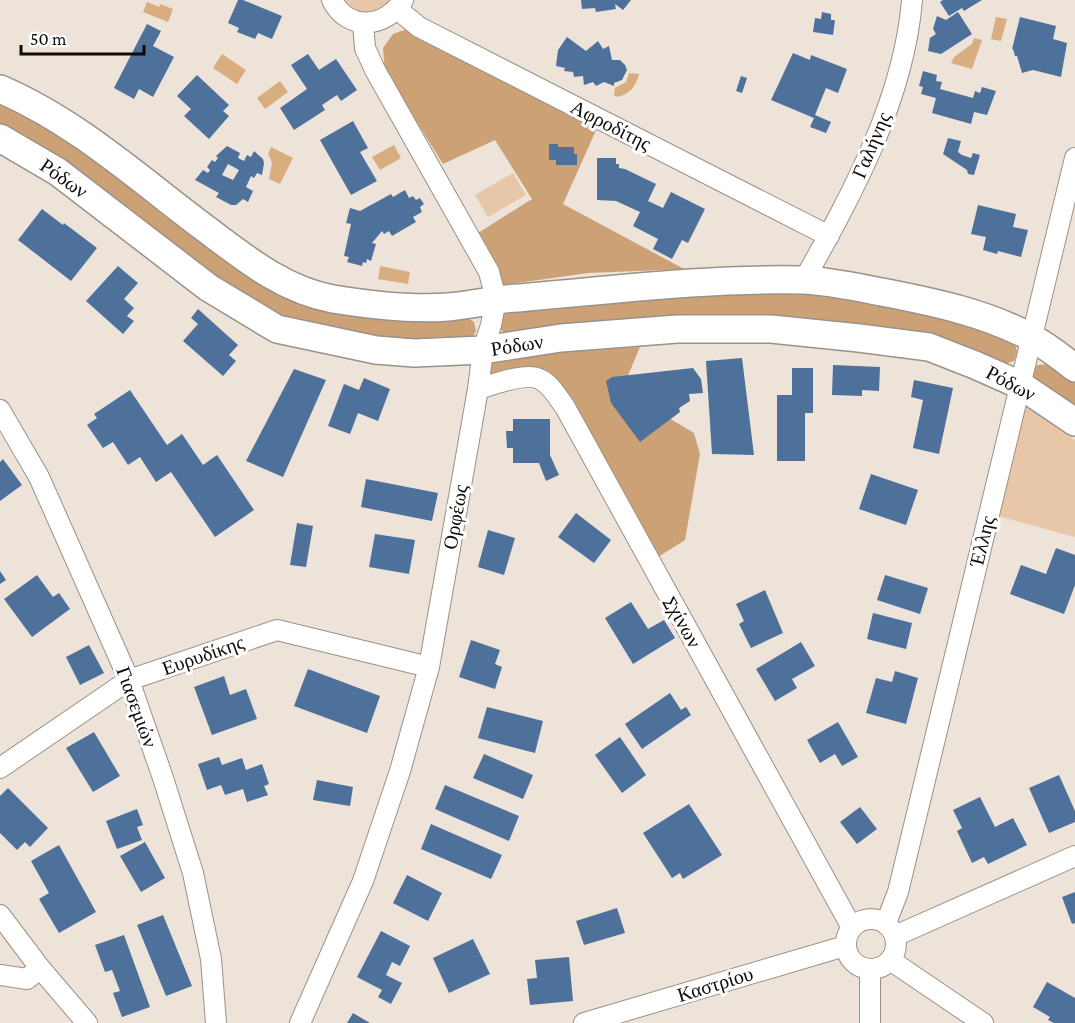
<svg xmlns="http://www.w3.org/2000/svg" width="1075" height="1023" viewBox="0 0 1075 1023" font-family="'Crimson Pro',serif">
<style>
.green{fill:#e7c7a7}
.forest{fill:#cca175}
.water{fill:#d8ad7f}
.building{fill:#4e719c;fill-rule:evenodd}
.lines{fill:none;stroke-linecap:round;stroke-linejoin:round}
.street-casing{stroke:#9a9189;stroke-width:22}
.secondary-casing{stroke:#9a9189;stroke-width:30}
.street{stroke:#fff;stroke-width:20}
.secondary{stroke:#fff;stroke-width:27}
.labels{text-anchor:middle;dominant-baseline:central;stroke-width:6;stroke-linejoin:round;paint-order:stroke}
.street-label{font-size:20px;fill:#0e0b08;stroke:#fff}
</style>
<rect width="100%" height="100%" fill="#ede3d9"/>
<!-- green -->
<path class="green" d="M345,0h46c-6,12 -23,16 -35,10 -4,-1 -8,-7 -11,-10z
M513,173l13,22 -38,22 -13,-22z
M1025,407l50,33v97l-77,-21z"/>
<!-- forest -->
<path class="forest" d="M407,29l191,97 -35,78 121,65 -96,4 -86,12 -24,-52 54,-34 -37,-59 -52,24 -58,-93 -2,-23 10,-14z
M0,101l53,25 224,162 185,27 12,7 2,9 -5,9 -95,2 -112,-29 -264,-181z
M761,290l67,2 88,14 99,37 2,9 -3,9 -9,3 -97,-31 -398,3 -14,-9 9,-19z
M640,347l-18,43 72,43 6,21 -15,86 -27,17 -88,-160 -19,-21 -63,1 3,-21z
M1050,364l25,15v36l-38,-28 -6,-12 6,-10z"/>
<!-- water -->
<path class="water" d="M147,2l12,5 1,-3 13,5 -5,13 -25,-10z
M996,17l11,2 -6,22 -10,-2z
M974,38l8,2 -10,29 -21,-6 3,-6 18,-13z
M222,54l24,16 -9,14 -24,-16z
M629,73l10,1c-3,13 -10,21 -23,23l-2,-2 1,-7 11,-6z
M280,81l8,11 -23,17 -8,-11z
M394,145l7,13 -21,12 -8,-13z
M271,147l22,11 -13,26 -11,-5 3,-16 -4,-9z
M380,266l30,6 -2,12 -30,-5z"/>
<!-- building -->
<path class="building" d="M238,0h5l39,16 -10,23 -14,-6 -3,6 -18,-7 2,-4 -11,-5z
M581,0h50l-8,10 -8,-6 1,5 -20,3 -1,-4 -13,1z
M943,0h39l-18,11 -2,-3 -13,8 -9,-14z
M822,12l9,2v6h4l-2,15 -20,-3 2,-14 6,1z
M958,12l14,22 -31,20 -13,-3 2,-13 6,-4 -3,-5 4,-13 9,4z
M1020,17l36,9 -3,13 14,4 -6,34 -28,-7 -11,3 -5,-17h-2l-2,-7h-1z
M147,24l14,7 -8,15 21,11 -21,40 -14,-8 -5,10 -20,-11z
M567,37l19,14 12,-10 5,8 6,-3 3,14h8l5,5 2,5 -5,10 -8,3v3l-10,-4 -8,4 -3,-4 -9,3 -1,-9 -9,1 -1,-5 -9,-1 1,-3 -9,-2 2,-16z
M793,53l17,7 1,-5 36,14 -9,24 -12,-5 -11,27 16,7 -5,11 -16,-6 4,-9 -43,-18z
M308,54l11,16 17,-11 21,31 -16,11 -4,-6 -15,10 3,5 -31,20 -14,-22 27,-19 -16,-24z
M923,71l14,4 -1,6 6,1 -2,7 33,9 2,-7 5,2 2,-6 14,4 -9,24 -13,-3 -3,12 -39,-11 4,-15 -15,-4 2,-7 -4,-1z
M197,75l32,30 -6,6 6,5 -20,23 -25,-23 7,-7 -14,-13z
M741,76l6,2 -5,15 -6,-2z
M353,121l15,27 -8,4 17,29 -26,14 -31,-55z
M948,138l13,3 -3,11 4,3 9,3 2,-5 7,2 -6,20 -6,-1 -1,-4 -24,-16z
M549,144h9v3h16v7h3v11h-21v-5h-7z
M227,146l13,7 -2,5 6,3 3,-6 4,2 3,-6 9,8 1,4 -2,12 -5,-2 -3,5 -3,-2 -5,11 7,4 -5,11 -5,-3 -7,6h-5l-15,-8 3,-4 -24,-13 8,-10 5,3 2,-3 -3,-3 5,-7 3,2 3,-4 -2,-2zM228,164l11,6 -6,10 -11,-5z
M597,158h19v6h3v4l6,1 31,15 -8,17 15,7 8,-16 34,17 -17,34 -6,-3 -10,19 -19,-10 5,-10 -25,-13 7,-14 -24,-11 -19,-1z
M405,190l4,8 4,-2 3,4 4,-2 4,6 -4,3 2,5 -9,5 3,5 -24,14 -3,-5 -5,3 -2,-3 -10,12 4,1 -5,17 -4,-2 -1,4 -3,-1 -1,4 -15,-4 2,-5 -5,-1 7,-32 -5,-1 4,-15 10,3 31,-17 2,3z
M978,205l38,9 -3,13 15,3 -7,27 -23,-6 -1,3 -14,-4 3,-13 -15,-3z
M42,209l21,16 1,-2 33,25 -26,33 -53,-41z
M118,266l20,17 -14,16 10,9 -7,8 7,5 -11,13 -37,-33z
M198,309l40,36 -9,10 7,6 -13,15 -40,-35 15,-17 -7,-6z
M742,358l12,97 -42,-1 -6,-93z
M833,365l47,2 -1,24 -17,-1v6l-30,-1z
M693,368l8,11 2,14 -14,1 1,7 -11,7 1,4 -40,30 -29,-39 -5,-22 6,-4z
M792,368h21v45h-8v48h-28v-66h15z
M294,369l32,11 -43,97 -37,-16z
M364,378l26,11 -12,32 -20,-8 -8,21 -22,-8 16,-42 15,6z
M914,380l39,8 -14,66 -26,-6 10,-48 -12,-3z
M130,390l37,55 15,-11 21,31 14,-10 37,55 -39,27 -44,-65 -15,10 -16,-25 -12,8 -15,-23 -10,6 -16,-23 10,-7 -3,-4z
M513,419h37v36l9,20 -13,6 -7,-18h-26v-15h-6l-1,-17h7z
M3,459l19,26 -22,16v-39z
M871,474l47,16 -12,35 -47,-16z
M366,479l72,14 -6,28 -71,-14z
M576,513l35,27 -17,23 -36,-26z
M297,523l16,3 -7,41 -16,-2z
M488,530l27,8 -11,37 -26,-8z
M375,534l40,6 -6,34 -40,-7z
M1056,548l19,7v30l-11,29 -54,-20 11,-29 25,9z
M0,571l6,9 -6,4z
M37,575l16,22 6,-4 11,16 -38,28 -28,-38z
M885,575l43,13 -8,26 -43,-14z
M765,590l18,43 -32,15 -12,-24 5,-3 -8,-17z
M631,602l17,27 16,-9 11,18 -42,26 -28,-46z
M873,613l39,10 -6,26 -39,-10z
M471,640l29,10 -5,14 7,3 -7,22 -36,-12z
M801,642l14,24 -23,13 5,9 -22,13 -19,-32z
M89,645l15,28 -24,12 -14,-28z
M308,669l72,27 -13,37 -73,-27z
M895,671l23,7 -12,46 -40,-11 10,-35 16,4z
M224,676l6,19 16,-6 11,30 -45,16 -18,-48z
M670,693l11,17 5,-3 5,8 -49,34 -17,-25z
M487,707l56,14 -8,32 -57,-15z
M838,722l20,35 -16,9 -7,-12 -15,9 -13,-23z
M94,732l26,44 -27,16 -27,-44z
M620,737l26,38 -24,18 -27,-38z
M484,754l49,21 -10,24 -50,-21z
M219,757l3,8 20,-7 4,12 16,-6 7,20 -5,2 4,9 -21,7 -4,-13 -18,6 -4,-10 -14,5 -9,-26z
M1059,775l16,36v11l-26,11 -20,-45z
M317,780l36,7 -3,19 -37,-6z
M445,785l74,31 -10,25 -74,-32z
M8,788l40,40 -18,19 -5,-5 -8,8 -17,-17v-37z
M980,797l15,30 18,-9 14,27 -39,19 -4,-7 -12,6 -15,-32 5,-3 -9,-18z
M689,804l33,51 -39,24 -3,-6 -8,5 -29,-45z
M860,807l17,22 -20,15 -17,-22z
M137,809l6,16 -6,2 5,13 -25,9 -11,-28z
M431,824l71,31 -11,24 -70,-30z
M145,842l20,36 -24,14 -21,-36z
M59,845l37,67 -37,21 -20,-34 10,-6 -18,-32z
M407,875l35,18 -14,28 -35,-18z
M1075,892v31l-3,1 -10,-27z
M617,908l8,25 -41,12 -8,-24z
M163,915l29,71 -26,10 -29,-71z
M381,931l29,15 -10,20 -8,-4 -6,13 16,8 -11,21 -13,-7 4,-7 -25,-13z
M124,935l26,72 -28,10 -9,-24 7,-2 -8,-21 -7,2 -10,-27z
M473,939l17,35 -41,19 -16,-35z
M569,957l4,44 -43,4 -3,-26 10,-1 -2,-18z
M1047,982l28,16v25h-21l-6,-3 2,-3 -17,-10z
M353,1013l17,10h-23z"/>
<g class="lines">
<!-- street casing -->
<g class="street-casing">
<path id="street" d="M332,0c16,32 54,28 71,0
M397,9l22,18 410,209
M804,280c48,-86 100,-180 108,-280
M478,389c14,-4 48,-17 61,-10 11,4 19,19 26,28l286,519
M0,410l39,67 90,203 34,98 30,95 18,86 5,64
M0,768l129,-88 148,-50 152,37
M0,915l40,53 47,55
M846 944a25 25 0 1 1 50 0a25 25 0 1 1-50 0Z
M886,923l12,-31 177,-734
M895,936l180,-80
M890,960l93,63
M0,975l27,4 13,-11
M300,1023l63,-142 37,-110 29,-104 49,-278 5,-39 8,-25 5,-26 -7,-27 -114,-202 -10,-22 -2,-25
M584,1023l261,-77
M870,1023v-54"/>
</g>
<!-- secondary casing -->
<g class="secondary-casing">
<path id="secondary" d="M0,89c75,32 137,88 202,137 39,29 80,64 131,73 37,6 77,11 115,8 24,-2 46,-8 70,-9 94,-8 189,-20 284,-18 27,1 54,7 80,12 51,10 105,21 150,46 15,8 29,19 43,30
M0,138l58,34 151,116 68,41 99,21 38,3 69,-3 78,-12 116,-9h94l88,9 70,9 46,18 45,20 55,37"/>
</g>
<!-- street -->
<use href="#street" class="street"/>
<!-- secondary -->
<use href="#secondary" class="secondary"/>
</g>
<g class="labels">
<!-- street labels -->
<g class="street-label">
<text transform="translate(611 125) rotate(27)">Αφροδίτης</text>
<text transform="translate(871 145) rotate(-67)">Γαλήνης</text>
<text transform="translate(64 178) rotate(35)">Ρόδων</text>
<text transform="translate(517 345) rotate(-9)">Ρόδων</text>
<text transform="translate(1011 383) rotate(28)">Ρόδων</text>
<text transform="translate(455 517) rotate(-80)">Ορφέως</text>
<text transform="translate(982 541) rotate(-76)">Έλλης</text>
<text transform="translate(683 622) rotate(61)">Σχίνων</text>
<text transform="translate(203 655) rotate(-19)">Ευρυδίκης</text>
<text transform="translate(137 707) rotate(70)">Γιασεμιών</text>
<text transform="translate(715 984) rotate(-17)">Καστρίου</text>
</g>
</g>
<!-- scale -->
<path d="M21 45v9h123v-9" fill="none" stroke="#0e0b08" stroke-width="3"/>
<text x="30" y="45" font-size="18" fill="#0e0b08" stroke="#ffffff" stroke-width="4.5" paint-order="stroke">50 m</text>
</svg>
